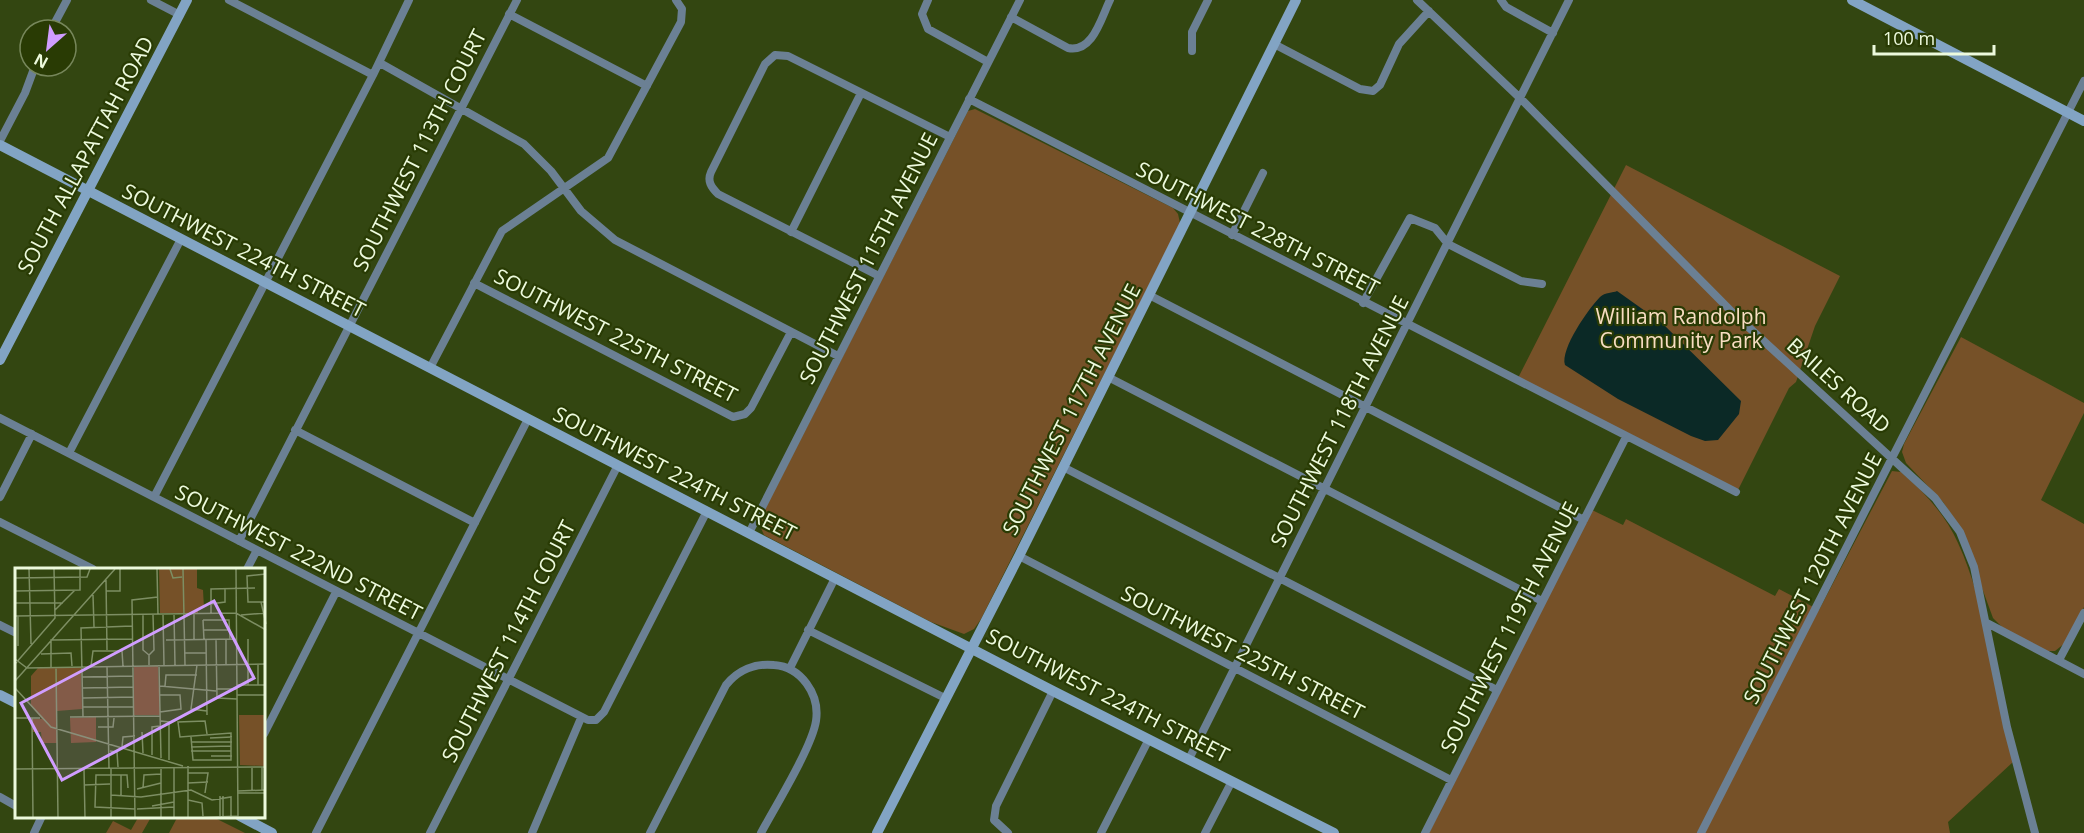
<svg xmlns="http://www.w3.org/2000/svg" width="2084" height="833" viewBox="0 0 2084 833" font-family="'Open Sans',sans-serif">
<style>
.green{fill:#765128}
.water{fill:#0b2926}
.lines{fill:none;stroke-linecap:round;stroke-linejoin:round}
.street{stroke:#6b8094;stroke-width:8}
.secondary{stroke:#82a4c4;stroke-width:10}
.labels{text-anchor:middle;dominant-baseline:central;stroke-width:4.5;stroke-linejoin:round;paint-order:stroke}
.street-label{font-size:21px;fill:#edfadd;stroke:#293b04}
.park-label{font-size:21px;fill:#f8ddc2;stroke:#293b04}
.inset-road{fill:none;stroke:#7d8e63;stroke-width:1.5}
.view{fill:#d09dff;fill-opacity:0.15;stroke:#d09dff;stroke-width:3}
.inset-edge{fill:none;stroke:#edfadd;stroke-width:3}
</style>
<rect width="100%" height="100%" fill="#334611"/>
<!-- green -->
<path class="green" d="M975,109l198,99 5,6 2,9 -199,396 -7,10 -10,5 -33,-12 -167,-87 -4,-9 2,-11 206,-404z
M1626,165l214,111 -25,50 -19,56 -7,6 -52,104 -219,-114z
M1961,337l123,66v10l-43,87 43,24v83l-19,36 -10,8h-8l-44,-23 -10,-10 -33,-90 -17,-26 -37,-39 -4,-11 2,-8z
M1892,471l9,1c23,20 44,42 57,71 29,63 40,150 55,219l-65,60 2,11h-521l163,-323 31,15 3,-6 149,77 4,-7 40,21z
M139,816l11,3 -8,14h-36l7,-12 18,9z
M178,816l35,1 32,16h-76z"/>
<!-- water -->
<path class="water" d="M1617,291l45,32 79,78 -2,13 -21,26 -13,1 -14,-5 -73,-37 -53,-34c-5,-16 24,-57 35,-68 5,-5 13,-4 17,-6z"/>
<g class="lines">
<!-- street -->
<path class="street" d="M151,0l29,15
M229,0l144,75
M928,0l-6,14 6,15 60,33
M1417,0l104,99 211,213 203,186 25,34 14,35 33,160 28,106
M1501,0l5,7 47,26
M509,14l138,72
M1011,17l57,31c25,5 33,-30 42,-48
M51,30l16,-30
M1274,44l86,45 13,2 7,-6 19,-41 30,-33
M1192,51v-19l16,-32
M380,63l144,81 27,27 30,40 34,29 223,116
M969,99l767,393
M0,141l25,-48 10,-27
M791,232l70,-139
M1232,235l31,-62
M1448,244l73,37 21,3
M879,276l-161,-82c-7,-7 -11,-13 -7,-22l54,-108 10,-9 13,1 162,81
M474,283l259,134 12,-3 6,-6 40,-76
M1149,295l435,225
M1363,303l47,-85 25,10 13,16
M430,368l72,-137 106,-73 73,-136 1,-13 -6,-9
M1108,377l434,224
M0,418l588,302h8l8,-8 103,-201
M295,430l180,93
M69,453l112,-214
M1063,467l434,223
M0,497l32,-63
M154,497l219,-422 36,-75
M0,522l93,47
M749,533l271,-533
M239,541l278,-541
M1019,556l432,224
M247,569l10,-19
M1987,623l97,51
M0,625l16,8
M808,630l137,68
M2059,660l25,-47
M790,668l45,-90
M264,734l72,-142
M1189,759l380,-759
M0,797l16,9
M34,833l8,-17
M316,833l212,-414
M430,833l188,-368
M532,833l49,-115
M650,833l76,-148c12,-15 29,-22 48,-20 27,2 46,29 42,56 -4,26 -41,86 -55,112
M1008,833l-14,-13 2,-14 57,-115
M1101,833l48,-94
M1205,833l27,-52
M1425,833l201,-396
M1701,833l383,-752"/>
<!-- secondary -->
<path class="secondary" d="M1852,0l232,121
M0,145l1053,546 281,142
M0,360l187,-360
M0,695l16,8
M240,816l32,17
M877,833l142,-277 277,-556"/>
</g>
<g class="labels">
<!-- street labels -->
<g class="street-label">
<text transform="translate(419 150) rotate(-63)">SOUTHWEST 113TH COURT</text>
<text transform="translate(85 155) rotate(-62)">SOUTH ALLAPATTAH ROAD</text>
<text transform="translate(1258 228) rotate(27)">SOUTHWEST 228TH STREET</text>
<text transform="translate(244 250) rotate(27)">SOUTHWEST 224TH STREET</text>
<text transform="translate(868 258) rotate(-63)">SOUTHWEST 115TH AVENUE</text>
<text transform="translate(616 335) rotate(27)">SOUTHWEST 225TH STREET</text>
<text transform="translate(1839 385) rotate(42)">BAILES ROAD</text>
<text transform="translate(1071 409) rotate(-63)">SOUTHWEST 117TH AVENUE</text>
<text transform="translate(1339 421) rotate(-63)">SOUTHWEST 118TH AVENUE</text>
<text transform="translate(675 473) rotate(27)">SOUTHWEST 224TH STREET</text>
<text transform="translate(299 552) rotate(27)">SOUTHWEST 222ND STREET</text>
<text transform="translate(1812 578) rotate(-63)">SOUTHWEST 120TH AVENUE</text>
<text transform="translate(1509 627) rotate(-63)">SOUTHWEST 119TH AVENUE</text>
<text transform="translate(508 641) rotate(-63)">SOUTHWEST 114TH COURT</text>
<text transform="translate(1243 652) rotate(27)">SOUTHWEST 225TH STREET</text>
<text transform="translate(1108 695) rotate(27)">SOUTHWEST 224TH STREET</text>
</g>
<!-- park labels -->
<g class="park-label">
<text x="1681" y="316">William Randolph<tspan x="1681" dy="24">Community Park</tspan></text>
</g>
</g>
<!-- overview -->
<g transform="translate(15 568)">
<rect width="250" height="250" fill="#334611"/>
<path d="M144,1h38v19l6,2 1,18h-6v5h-38zM143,98l2,49h-26v-48zM66,99l1,42 -25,2v32h-15l-1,-11h-9v-13h10l-11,-13v-30l7,-8zM224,147h26v51l-25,-1zM81,149v25l-25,1 -1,-25z" fill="#765128"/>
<path class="inset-road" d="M14,1l2,75M142,1l1,46M155,1l3,9 9,-1M168,1l2,96M221,1l2,249M251,6l-19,2 1,26h18M0,10l72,-1 3,-8M91,12l1,70M0,23l65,-1v-21M91,23h14v-22M78,27l1,32M246,34l5,22M0,35h48M195,36l15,-2v-13M40,42l20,-20M148,46l1,51M159,46l1,51M179,46v25M196,46v-25l44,-1M128,47v35l6,5M226,47l25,-2M0,48l221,-3 30,17M188,52h26l1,19M188,52l1,20M189,62h26M201,71l1,59 20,1M211,71v25M233,71v46M151,72l71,-1M191,72l1,75M3,78v-30M170,85h21M26,86l30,-1 1,13M0,91l12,9 239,-4M0,96l40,-46 -1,-49M243,96v21M134,97v-10l5,-5 -1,-35M144,97l2,93M182,97l-6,44 16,2M76,98l2,-15h29l1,15M92,98l2,102M36,99v-27l81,-1M41,99l2,151M67,109l51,-1M0,113l100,-112M222,117h29M145,118l56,5M150,118l1,-11h31M0,120l36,39 132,39M67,120l51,-1M201,121h21M222,127h29M68,130l51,-1M68,139h51M145,144l21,-3 -1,-14h-20M55,149l90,-1M68,149l-2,-89 51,-2M0,150h25M17,150l1,100M146,153l8,1v38M83,159h15l1,-9M127,164l1,21M176,169l2,23h38v-27l-51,4 -2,-15 27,-1 2,13M195,170l22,-1M176,174h41M107,179l1,-10 12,-1M176,179l40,-1M95,183l7,1 1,15M176,183h40M137,187v-28l8,-1M196,188h21M159,199v51M237,199v23M247,199v23M96,200v50M0,201l251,-2M69,201l1,49M146,201v49M173,205h20l-3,20M106,207v20M173,215l20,-1M69,217l26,-1M113,220l-1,-13h-31l-1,32 40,2M128,220l1,-13 17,-1M122,221l24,-6M223,223l28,-1M223,225h28M96,227l30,2 50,-7 21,10M205,228v20M173,232l14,3 1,13M197,232l19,-3v21M137,238l22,-4M122,241l37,-2M208,248v-20M223,249h28M82,250h70M120,250l-3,-218 26,-3M173,250v-52M179,250l44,-2"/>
<path class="view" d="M199,33l40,77 -192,102 -41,-77z"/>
<rect width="250" height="250" class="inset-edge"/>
</g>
<!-- north arrow -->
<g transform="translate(48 48) rotate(208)"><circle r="28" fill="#293b04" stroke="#77875b" stroke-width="1.5"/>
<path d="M0-4.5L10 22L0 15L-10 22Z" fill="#d09dff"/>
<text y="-9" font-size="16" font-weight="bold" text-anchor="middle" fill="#edfadd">N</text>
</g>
<!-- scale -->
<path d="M1874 45v9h120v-9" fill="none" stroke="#edfadd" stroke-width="3"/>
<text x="1883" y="45" font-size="18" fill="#edfadd" stroke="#293b04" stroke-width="4.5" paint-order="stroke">100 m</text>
</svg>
